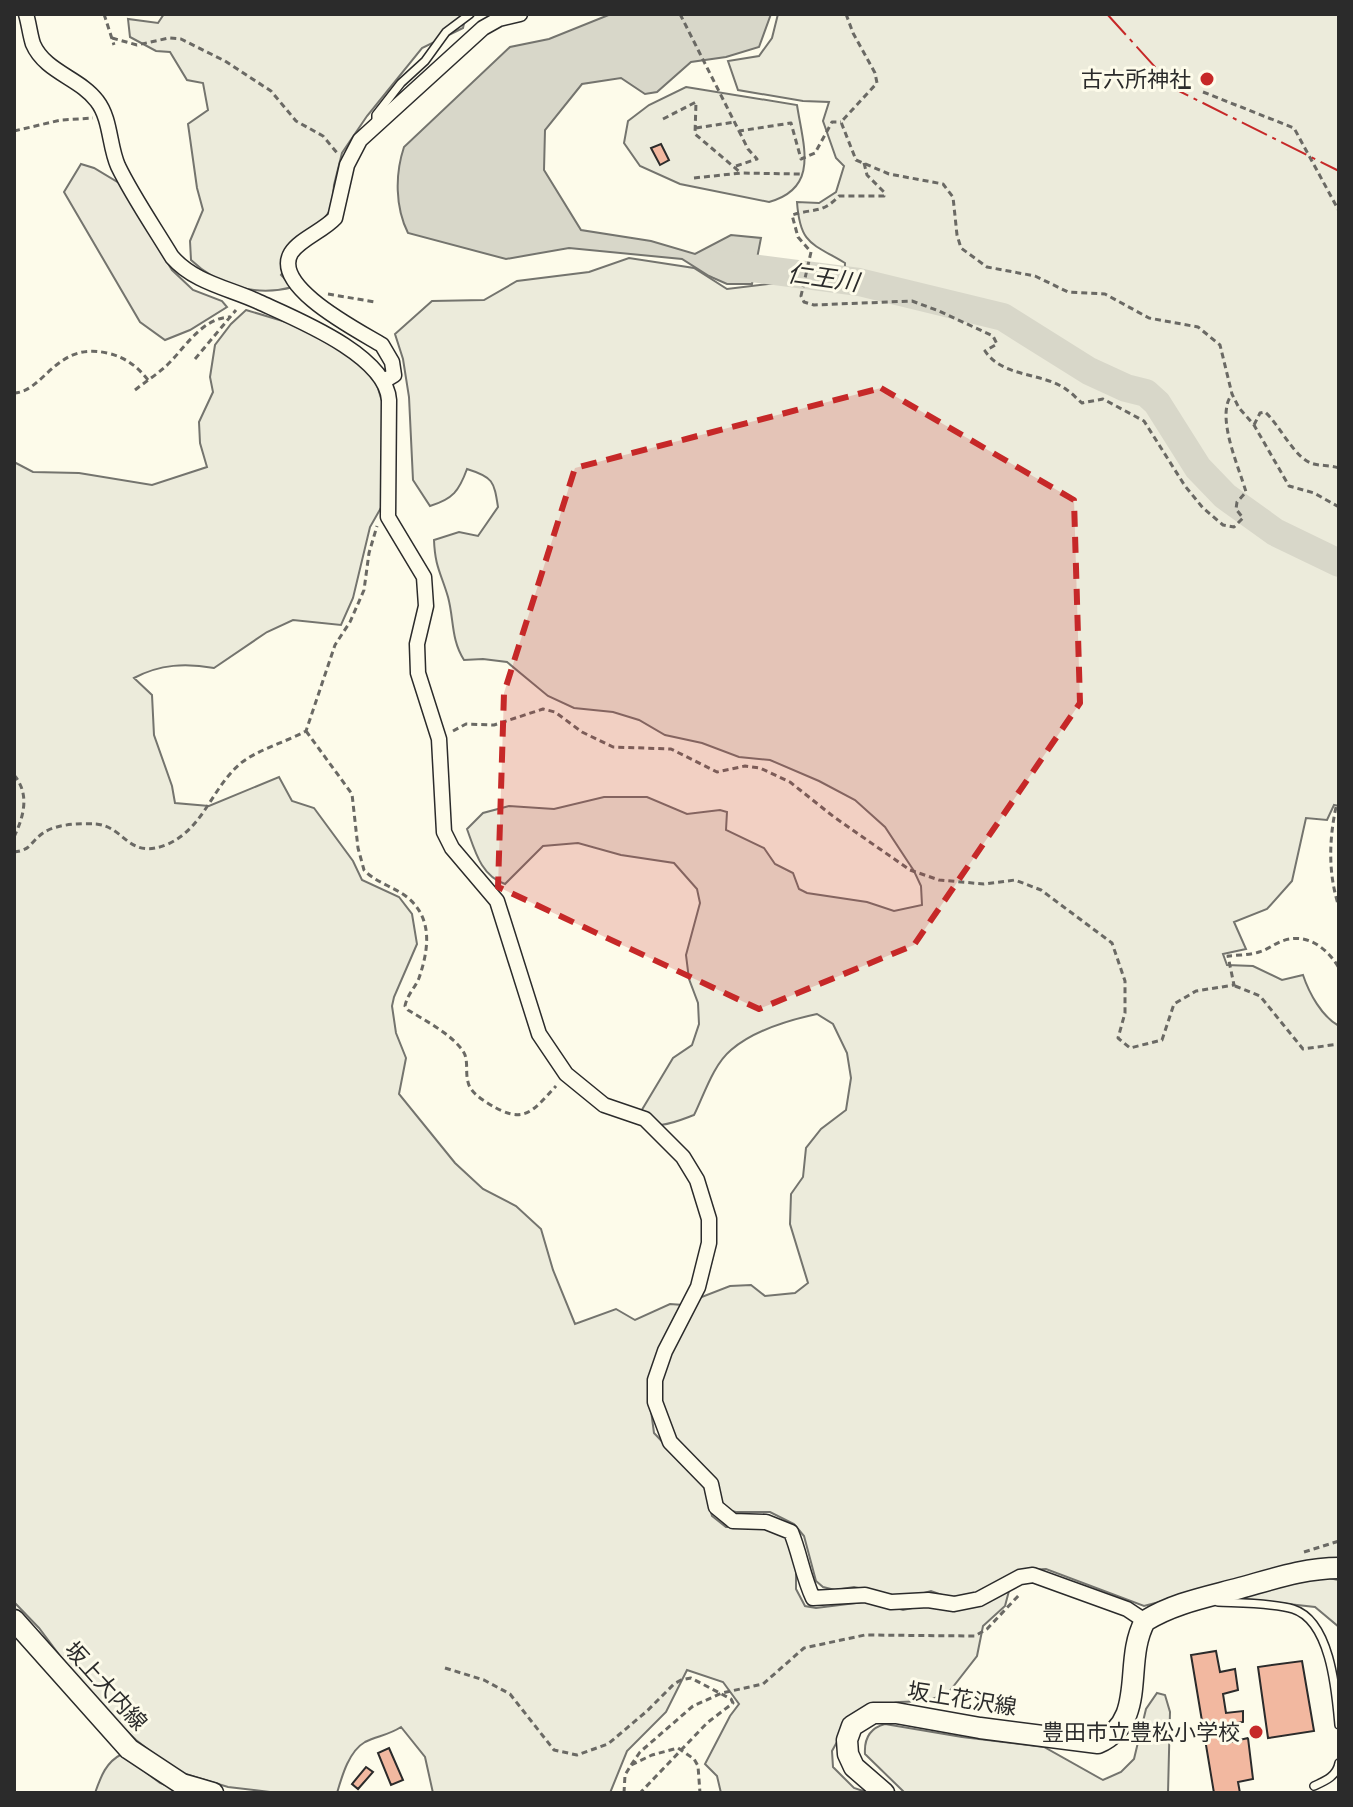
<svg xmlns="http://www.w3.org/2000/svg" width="1353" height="1807" viewBox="0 0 1353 1807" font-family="'Fira Sans','Noto Sans JP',sans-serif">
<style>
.green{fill:#ecebdb;stroke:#74746e;stroke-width:2}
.parking{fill:#eceadb;stroke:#74746e;stroke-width:2}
.water{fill:#d8d7c9;stroke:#74746e;stroke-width:2}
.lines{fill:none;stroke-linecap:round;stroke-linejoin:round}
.river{stroke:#d8d7c9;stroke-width:28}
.building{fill:#f2b8a0;stroke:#2b2b2b;stroke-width:2}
.service-casing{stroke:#2b2b2b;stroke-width:10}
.minor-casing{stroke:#2b2b2b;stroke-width:17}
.secondary-casing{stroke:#2b2b2b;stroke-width:23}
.path{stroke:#6a6964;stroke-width:3;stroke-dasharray:6 4;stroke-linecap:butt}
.service{stroke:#fdfbea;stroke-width:7}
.minor{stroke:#fdfbea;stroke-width:14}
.secondary{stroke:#fdfbea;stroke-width:20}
.power{stroke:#c62828;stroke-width:2;stroke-dasharray:28 6 4 6;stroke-linecap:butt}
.marked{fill:#c62828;fill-opacity:0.2;stroke:#c62828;stroke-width:6;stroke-dasharray:16 10;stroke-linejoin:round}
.poi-dot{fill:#c62828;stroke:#fdfbea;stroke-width:3}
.labels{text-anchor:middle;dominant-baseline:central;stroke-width:6;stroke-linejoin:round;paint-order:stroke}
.poi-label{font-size:22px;fill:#2b2b2b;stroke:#fdfbea;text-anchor:end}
.street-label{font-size:22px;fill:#2b2b2b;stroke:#fdfbea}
.water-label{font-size:24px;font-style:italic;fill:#2b2b2b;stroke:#fdfbea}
</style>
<rect width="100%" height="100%" fill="#fdfbea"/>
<!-- green -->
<path class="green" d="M164,14h302l-3,14 -41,20 -55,68 -25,37 -8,32 -2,23 -51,67 12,12c-37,10 -75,-1 -102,-27l-1,-19 13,-31 -6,-22 -9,-64 20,-14 -5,-27 -16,-3 -17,-28 -14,-1 -26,-14 -2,-18 30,4z
M778,14h561v792l-5,-1 -7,15 -21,-2 -14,63 -25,28 -33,13 12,27 -23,5 4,11 26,1 29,14 21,-5c6,18 19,42 36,51v534h-21l-174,46 -98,-37 -18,1 -58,29h-17l-22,-8 -25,7 -52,-11 -19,3 -12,-3 -7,-6 -12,-45 -10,-12 -24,-12h-34l-9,-2c-27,-48 -82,-80 -62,-144l34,-68 31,-12 21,-1 14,11 30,-3 13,-10 -18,-59 1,-30 12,-17 3,-29 15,-19 25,-19 5,-32 -4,-25 -14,-29 -16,-10c-28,6 -64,17 -86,36 -18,15 -27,45 -37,65 -19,7 -40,17 -57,3l36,-60 19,-13 7,-21 -1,-21 -9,-24 -3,-24 14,-52 -3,-14 -23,-26 -53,-8 -43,-12 -35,3 -38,38c-24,-8 -30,-33 -38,-55l16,-16 26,-7 45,3 50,-12h43l40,17 33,-4 7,2 -1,18 38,18 11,16 18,9 6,16 8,4 60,9 27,9 28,-6 -1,-19 -7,-15 -29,-44 -30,-27 -36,-19 -49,-21 -31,-3 -37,-14 -37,-8 -26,-15 -26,-8 -39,-4 -26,-12 -41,-34 -24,-3 -19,1c-13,-20 -10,-41 -16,-63 -7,-24 -13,-30 -14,-57l25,-8 19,4 20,-29c-4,-26 -5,-30 -31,-38 -8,22 -14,30 -37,37l-17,-26 -4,-83 -6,-38 -8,-25 37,-33 52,-1 33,-19 72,-9 40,-14 65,10 33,21 58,-7 38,8 21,-1 1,-26c-34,-20 -45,-19 -48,-61l22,1 17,-11 8,-26 -8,-8 -13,-37 6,-19 -26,-1 -65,-11 -10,-29 31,-5 13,-18z
M686,87l111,18c6,40 23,83 -28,97l-89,-18 -40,-18 -16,-23 4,-22 21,-16z
M246,310l97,29 34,46 7,23 -2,98 -12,21 -17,71 -12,27 -48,-5 -26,12 -53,36c-28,-5 -54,-4 -80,10l18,17 2,40 18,51 3,17 34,3 70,-29 13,24 22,7 39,53 9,19 37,17 13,17 5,30 -23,53 -2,9 4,27 10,25 -7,36 56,69 28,26 33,17 25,23 12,41 22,54 41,-15 19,11 35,-16 13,1 -33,98 4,30 50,53 8,30 14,11h52l10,9 8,26v27l9,17 11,2 56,-7 31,9 107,-23 -5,19 -22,20 -6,30 -28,36 -21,9 -29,1 -31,6 -20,14 -16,29 1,16 21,21 15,5h-148l-4,-17 -12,-12 25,-48 9,-12 -16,-22 -36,-12 -21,42 -39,39 -17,42h-177l-8,-36 -24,-30c-12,8 -24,9 -36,15 -16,9 -23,34 -28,51h-59l-50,-6 -52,-16 -40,-31 -46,-44 -51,-68 -25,-26v-1140l19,10 46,1 73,12 55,-18 -7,-24 -1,-21 14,-30 -3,-15 5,-32 16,-21z
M1322,1577l17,3v47l-24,-20 -88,-10z
M1157,1693l8,2 5,17 -2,81h-263l-40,-39c-1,-15 5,-26 20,-30l77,13 82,10 59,33 18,-8 13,-13 12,-50z
M122,1754l38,29 24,10h-89c6,-17 11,-31 27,-39z"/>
<!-- parking -->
<path class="parking" d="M81,164l13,4 25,15 53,87 21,20 29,11 5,6 -37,23 -25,10 -25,-18 -76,-130z"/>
<!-- water -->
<path class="water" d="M611,14h160l-12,33 -33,10 -35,5 -34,30 -12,2 -24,-16 -39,6 -37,46 -1,40 37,60 70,11 44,13 36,-19 30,3 -9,46h-25l-18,-8 -27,-17 -113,-11 -63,11 -98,-26c-13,-26 -13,-59 -4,-86l106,-100 39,-8z"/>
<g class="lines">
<!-- river -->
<path class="river" d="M720,264l139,18 144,35 86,54 37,17 20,5 11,10 41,65 27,28 50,36 64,31"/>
</g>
<!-- building -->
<path class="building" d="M661,144l8,16 -9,5 -9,-17z
M1216,1651l4,21 15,-3 3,21 -15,4 3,19 17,-2v11l-13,2 1,18 17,-4 5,41 -15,3 2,11h-26l-23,-138z
M1302,1661l12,70 -46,7 -10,-71z
M389,1748l14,32 -12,5 -13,-32z
M366,1767l7,5 -15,17 -6,-5z"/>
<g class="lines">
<!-- service casing -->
<g class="service-casing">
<path id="service" d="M376,123v-8l25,-32 24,-22 21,-29 24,-18
M1218,1602c20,1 57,1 75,7 38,12 43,83 46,116
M1314,1786c11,-5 23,-10 25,-23"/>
</g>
<!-- minor casing -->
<g class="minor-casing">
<path id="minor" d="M26,14c3,10 4,21 7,30 12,28 47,34 64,57 14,18 12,45 21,65 15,31 36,61 54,91 23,26 57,31 87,45 37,17 127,53 130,98l-1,117 36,60 2,29 -9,38 1,29 21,66 5,93 8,16 45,53 42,133 27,40 38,31 41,14 38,38 14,23 12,39v24l-11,44 -33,64 -10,29v22l15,40 41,42 5,23 17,14 33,1 25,10c9,22 12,45 22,66l52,-3 26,7 37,-2 26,4 25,-5 41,-22 13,-2 94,34 18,12
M384,381l10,-6 -2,-13 -10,-17c-21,-13 -111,-58 -91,-92 9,-14 32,-22 44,-35l12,-53 13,-25 123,-112 16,-9 21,-5"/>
</g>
<!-- secondary casing -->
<g class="secondary-casing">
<path id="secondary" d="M14,1620l115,129 53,35 31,9
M884,1793l-30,-26 -6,-13 -1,-14 5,-14 21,-13h23l84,15 118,15c51,-23 24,-80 47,-122 29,-18 62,-24 95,-33 33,-9 65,-20 99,-20"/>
</g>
<!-- path -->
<path class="path" d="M104,14l10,31
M680,14l59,117 52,-8 10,36 14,-6 17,-31h9
M846,14l7,19 22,40 2,10 -36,39 15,38 33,14 54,10 10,13 4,38 4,13 26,19 48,9 33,16 37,2 44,24 49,9 22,18 12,49 7,14 15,17 35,61 25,7 25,14
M112,38l25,7 32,-7 12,1 44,22 46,30 25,30 27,15 15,18
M1203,92l91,36 45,83
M663,119l33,-17 -1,32 46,39
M696,128l39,-6
M14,131l47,-11 32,-2
M864,163l3,12 17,17v4h-45c-17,18 -25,12 -47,19l6,22 13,15 -10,44 3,6 10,3 98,-4 27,10 54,25 4,8 -12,7c18,27 58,21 82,39 5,3 10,9 15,13l21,-4 41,22 41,65 18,22 20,17 11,2 9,-9 -7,-9 1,-7 9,-10c-7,-25 -31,-76 -14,-98
M736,166l21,-7 -9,-10 -9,-18
M694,178l47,-5 60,1
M328,294l47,8
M195,359l41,-49
M135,390c10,-8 21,-15 30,-23 19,-17 35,-48 64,-50
M14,393c30,-1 42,-52 93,-40 18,4 30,13 41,27
M1254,425l6,-12 5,-1c15,13 30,48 49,52 8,2 16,1 25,4
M306,731l46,63 6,54 6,22c11,12 30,17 43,27 26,21 22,52 12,81 -4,10 -12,17 -14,28l3,4c18,11 43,24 55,41 6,9 2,21 5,31 2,10 13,17 21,22 35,21 42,9 67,-18
M453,731l13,-7 28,1 49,-16 12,3 27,20 31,15 58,2 46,23 28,-6 15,2 30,14 44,35 76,53 29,10 45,4 31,-4 26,10 71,53 13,38v32l-7,25 12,10 32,-8 12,-36 22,-13 38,-6 -6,-29c10,-1 22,-1 31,-4 8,-2 15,-8 23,-11 25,-9 45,7 57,27
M14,775c16,19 10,41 0,62
M1336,807c-7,33 -8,67 3,100
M14,852c18,-2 16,-10 29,-19 13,-9 37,-10 53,-9 30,3 32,37 72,20 36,-16 44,-57 73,-81 16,-13 45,-21 65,-32l29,-86 15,-23 14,-32 5,-37 8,-27
M1235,986l25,10 43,53 36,-5
M1304,1552l35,-11
M445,1668l39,12 26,14 44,56 23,5 31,-11 39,-33 27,-27 7,-4 10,-2 40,21 2,4 -26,20 -67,70
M631,1765l9,-13 53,-46 29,-13 41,-9 41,-36 61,-13 110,1 12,-7 32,-34
M624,1793l1,-18 6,-10 21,-10 26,-7 16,11 4,7 2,27"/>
<!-- service -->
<use href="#service" class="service"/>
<!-- minor -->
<use href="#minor" class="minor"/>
<!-- secondary -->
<use href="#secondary" class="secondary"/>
<!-- power -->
<path class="power" d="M1107,14l68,75 164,82"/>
</g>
<!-- marked area -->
<path class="marked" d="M881,388l193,112 6,203 -166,242 -155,64 -261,-122 6,-194 71,-225z"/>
<!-- markers -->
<g class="poi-dot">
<circle cx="1207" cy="79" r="8"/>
<circle cx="1256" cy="1732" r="8"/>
</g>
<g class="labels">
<!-- poi labels -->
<g class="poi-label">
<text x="1191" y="79">古六所神社</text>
<text x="1240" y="1732">豊田市立豊松小学校</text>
</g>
<!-- street labels -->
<g class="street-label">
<text transform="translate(106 1686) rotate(48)">坂上大内線</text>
<text transform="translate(962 1699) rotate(9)">坂上花沢線</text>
</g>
<!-- water labels -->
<g class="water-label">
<text transform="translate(823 278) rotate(8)">仁王川</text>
</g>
</g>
<!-- border -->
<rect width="1353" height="1807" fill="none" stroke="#2b2b2b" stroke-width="32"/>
</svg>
